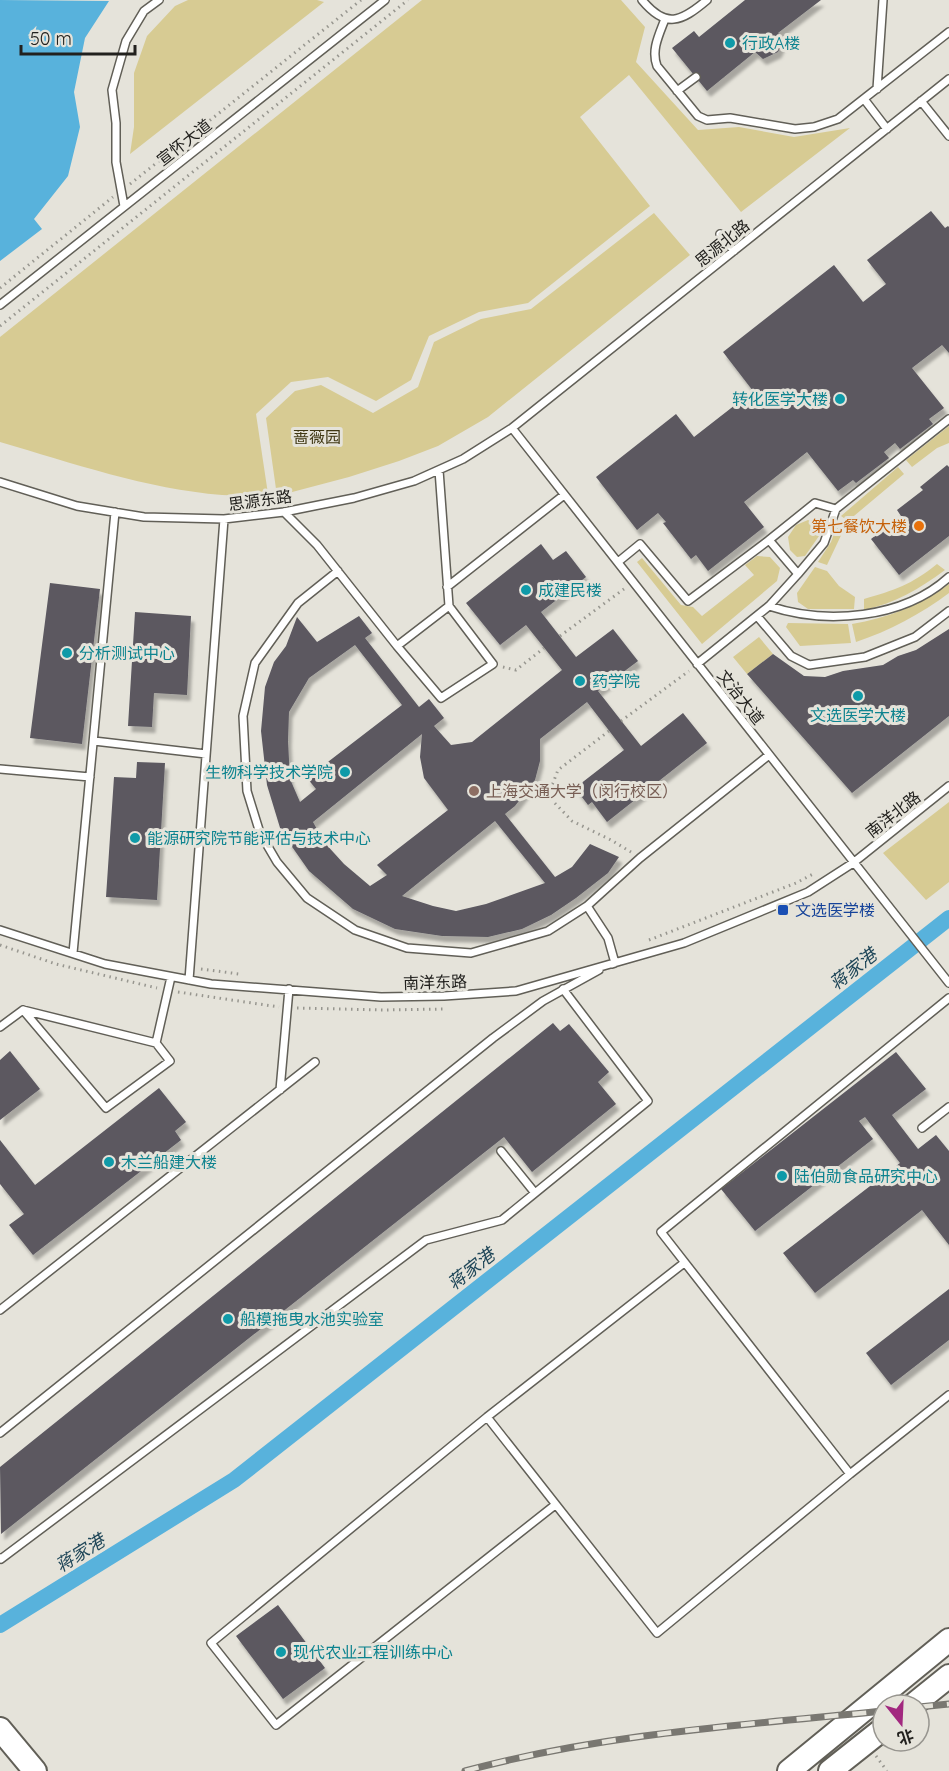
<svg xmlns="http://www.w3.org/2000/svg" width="949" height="1771" viewBox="0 0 949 1771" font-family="Quicksand,'Noto Sans SC',sans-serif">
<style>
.green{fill:#d7cb93}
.water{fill:#58b2dc}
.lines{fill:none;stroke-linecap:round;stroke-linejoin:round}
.canal{stroke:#58b2dc;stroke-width:16}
.building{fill:#5b5860;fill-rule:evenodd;filter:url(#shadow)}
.service-casing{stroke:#615f57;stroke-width:10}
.primary-casing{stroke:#615f57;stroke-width:26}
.path{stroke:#97968f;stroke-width:3;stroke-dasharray:1.5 4.5;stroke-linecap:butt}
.service{stroke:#fff;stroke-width:7}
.primary{stroke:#fff;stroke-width:22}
.rail-casing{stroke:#797771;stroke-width:7}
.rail{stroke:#e5e3da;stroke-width:4.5;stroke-dasharray:14;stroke-linecap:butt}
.culture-dot{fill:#0f9aa8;stroke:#e5e3da;stroke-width:2}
.food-dot{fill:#e8710a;stroke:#e5e3da;stroke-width:2}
.education-dot{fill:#8d6e63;stroke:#e5e3da;stroke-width:2}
.transit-dot{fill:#1a4fb4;stroke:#e5e3da;stroke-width:2}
.labels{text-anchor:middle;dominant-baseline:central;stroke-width:6;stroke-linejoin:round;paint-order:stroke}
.culture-label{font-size:16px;fill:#0d838f;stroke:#e5e3da;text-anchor:start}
.street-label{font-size:16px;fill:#22211e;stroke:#e5e3da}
.park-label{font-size:16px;fill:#3f3713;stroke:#e5e3da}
.food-label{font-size:16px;fill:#c56008;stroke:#e5e3da;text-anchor:end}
.education-label{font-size:16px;fill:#785e54;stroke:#e5e3da;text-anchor:start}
.transit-label{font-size:16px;fill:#164399;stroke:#e5e3da;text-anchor:start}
.water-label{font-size:18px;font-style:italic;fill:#1f4658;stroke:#e5e3da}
</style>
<defs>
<filter id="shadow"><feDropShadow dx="3.5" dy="6" stdDeviation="1.5" flood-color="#0004"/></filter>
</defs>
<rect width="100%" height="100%" fill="#e5e3da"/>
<!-- green -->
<path class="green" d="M188,0h129l7,2 -194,152 4,-27v-54l13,-37 28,-30z
M422,0h199l24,27 -9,35 62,68 41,-3 55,10 56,-9 -109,84 -112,-137 -49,42 70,89 -122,97 -49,9 -50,24 -18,44 -35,21 -48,-24 -37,5 -35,32 12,80c-15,1 -31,2 -46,1 -75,-6 -150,-32 -222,-53v-105z
M654,213l36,42 -202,162 -50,29 -39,15 -50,16 -72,19 -11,-78 29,-27 26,-6 52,28 45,-26 16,-45 47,-23 50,-10z
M949,426v17l-12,5 -25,19 -6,-7z
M898,467l6,7 -56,47 -7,-5z
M808,520l9,4 2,12 -14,20 -8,1 -7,-7 -2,-13 8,-12z
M838,523l7,4 -18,38 -9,-3 13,-20z
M757,556l13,1 10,11 -3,13 -75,63 -65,-82 5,-4 39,47 12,2 9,9 52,-41 -9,-10z
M937,564l8,6c-26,19 -49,33 -81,40v-11c31,-9 47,-14 73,-35z
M815,567l12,4 12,15 16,11 -1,12h-46l-10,-7 -1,-9z
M949,584v9c-28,21 -60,38 -93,49l-4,-18c35,-6 68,-18 97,-40z
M788,623l60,1 3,19 -51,3 -14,-19z
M759,637l14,17 -26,20 -14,-17z
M949,802v80l-23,18 -43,-47z"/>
<!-- water -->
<path class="water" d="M0,0l109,1 -24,37 -11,54 6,35 -12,49 -34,43 8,10 -42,32z"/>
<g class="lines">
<!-- canal -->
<path class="canal" d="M0,1625l234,-145 715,-562"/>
</g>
<!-- building -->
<path class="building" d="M745,0h76l-43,33 6,6 -6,13 -15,7 -8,-7 -48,39 -35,-43 22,-17 5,6z
M931,211l14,17 3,-2 1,1v126l-7,-8 -30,23 32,40 -15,11 4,5 -33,25 -5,-6 -11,9 5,6 -33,25 -3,-3 -15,11 -31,-39 -63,50 20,25 -56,44 -12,-16 -5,4 -28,-36 3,-1 -8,-9 -21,17 -41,-53 80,-63 18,23 59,-46 -30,-39 111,-87 29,37 23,-18 -19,-24z
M947,465l2,2v69l-50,39 -28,-36 30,-23 -4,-6 26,-20 -3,-3z
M541,544l12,16 13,-9 20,26 -45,35 35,45 37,-28 25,32 -40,30 43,55 42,-33 24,30 -100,79 -15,-20 -4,3 -13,-17 49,-38 -37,-48 -47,37v22l-5,19 -20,26 -10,8 50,63 17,-10 18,-23 29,13 -11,16 -32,25 -25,17 -29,14 -34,8 -46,-1 -47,-7 -42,-20 -44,-38 -28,-40 -14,-46 -6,-54 4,-44 9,-25 12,-16 11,-29 20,25 42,-26 13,17 -7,5 54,69 10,-8 15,19 -10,8 17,19 21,-3 90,-72 -36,-45 -26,20 -34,-42zM355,645l47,60 -95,73 9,11 -16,13 -10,-23 -2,-38 1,-29 20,-34zM422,734l-2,23 4,21 24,32 -71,55 10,10 -17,11 -26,-22 -20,-22 -11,-20zM495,821l50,62 -59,21 -30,7 -23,-5 -31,-10z
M50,583l50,6 -18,155 -52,-6z
M135,612l56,4 -4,79 -33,-2 -2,34 -24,-1z
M949,629v87l-97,77 -105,-119 26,-20 31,22 21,1 18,-6 40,-6 15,-9 18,-6z
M137,762l28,1 -8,137 -51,-3 8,-120 22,1z
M553,1023l7,8 9,-7 40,48 -11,10 18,22 -84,68 -28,-35 -503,397 -1,-67z
M10,1051l30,38 -40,31v-60z
M896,1052l30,37 -34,26 26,34 18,-14 13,16v94l-27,-35 -107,83 -32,-40 117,-90 -35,-46 -6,4 14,18 -118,92 -34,-42z
M159,1088l27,34 -11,9 6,9 -148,115 -24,-30 15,-11 -24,-30v-44l35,45z
M949,1289v51l-58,45 -25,-32z
M278,1605l47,63 -42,31 -47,-63z"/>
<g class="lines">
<!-- service casing -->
<g class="service-casing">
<path id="service" d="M642,0c24,29 39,22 65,0
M665,19c-6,16 -14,31 -8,47l41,50 9,4 23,-2 65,11 19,-2 24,-8 111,-87
M877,89l6,-89
M677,91l19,-14
M864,99l23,30
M921,101l28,35
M124,206l-8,-44v-39l-4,-33 14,-49 18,-30 15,-11
M720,234l14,17
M0,305l385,-305
M512,428l437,555
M0,482l77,24 67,11 80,2 60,-7 70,-14 60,-17 49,-22 49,-31 437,-349
M284,512l33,33 80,101 52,-40 -10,-136
M618,562l22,-18 48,57 81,-61
M338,571l-40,32 -43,60 -12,53 4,75 13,42 17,29 30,36 48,32 52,18 64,5 77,-22 39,-25 53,-48 129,-103
M798,574l-29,-34 46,-37 21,6
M447,587l117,-92
M769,606c57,19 134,13 180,-29
M757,616l34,40 18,9 56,-8 50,-20 34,-26
M397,646l44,52 52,-34 -44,-58
M697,664l72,-58 29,-32 26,-31 12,-34 113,-90
M94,741l112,13
M0,769l90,8
M587,906l21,32 7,25 -3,1
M0,930l105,34 106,20 170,13 63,-1 72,-5 168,-48 124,-51 45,-29 96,-77
M73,953l42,-441
M189,980l35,-461
M949,998l-288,234 189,242 99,-79
M23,1010l83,98 64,-47 -14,-18
M0,1027l23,-17 133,33 15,-66
M280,1090l9,-101
M922,1128l27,-21
M501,1151l34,42
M0,1310l315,-248
M487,1417l170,216 193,-159
M0,1433l493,-395 50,-37 56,-31
M555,1505l-279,220 -65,-82 276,-226 197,-154
M0,1558l1,1 425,-319 76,-20 146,-119 -85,-112"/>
</g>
<!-- primary casing -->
<g class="primary-casing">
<path id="primary" d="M913,1705l36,-29
M0,1729l35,42
M789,1771l160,-131
M830,1771l53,-42"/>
</g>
<!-- path -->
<path class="path" d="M130,184l231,-184
M0,288l113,-91
M0,326l408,-326
M560,636l64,-47
M503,667l13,3 28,-22
M621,721l68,-50
M609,731l-51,39 -10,26 24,25 39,19 20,12
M649,940l147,-57 19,-10
M0,945l56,19 101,24
M201,969l38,5
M178,992l101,15
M297,1008l86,2 62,-1v-2
M876,1756l11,15"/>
<!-- service -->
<use href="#service" class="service"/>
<!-- primary -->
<use href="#primary" class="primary"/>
<!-- rail casing -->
<g class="rail-casing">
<path id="rail" d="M919,1707l30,-3
M465,1771c136,-37 278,-46 418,-60"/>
</g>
<!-- rail -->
<use href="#rail" class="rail"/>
</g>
<!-- markers -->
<g class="culture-dot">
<circle cx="730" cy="43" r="6"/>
<circle cx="840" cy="399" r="6"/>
<circle cx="526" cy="590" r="6"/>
<circle cx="67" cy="653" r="6"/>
<circle cx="580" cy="681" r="6"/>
<circle cx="858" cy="696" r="6"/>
<circle cx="345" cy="772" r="6"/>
<circle cx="135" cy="838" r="6"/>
<circle cx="109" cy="1162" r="6"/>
<circle cx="782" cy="1176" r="6"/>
<circle cx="228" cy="1319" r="6"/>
<circle cx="281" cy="1652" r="6"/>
</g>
<circle class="food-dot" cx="919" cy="526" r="6"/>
<circle class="education-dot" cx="474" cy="791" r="6"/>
<rect class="transit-dot" x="777" y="904" width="12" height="12" rx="3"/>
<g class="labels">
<!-- culture labels -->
<g class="culture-label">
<text x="742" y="43">行政A楼</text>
<text x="828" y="399" text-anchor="end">转化医学大楼</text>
<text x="538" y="590">成建民楼</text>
<text x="79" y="653">分析测试中心</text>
<text x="592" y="681">药学院</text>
<text x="858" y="715" text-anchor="middle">文选医学大楼</text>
<text x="333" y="772" text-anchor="end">生物科学技术学院</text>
<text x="147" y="838">能源研究院节能评估与技术中心</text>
<text x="121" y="1162">木兰船建大楼</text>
<text x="794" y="1176">陆伯勋食品研究中心</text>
<text x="240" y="1319">船模拖曳水池实验室</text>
<text x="293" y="1652">现代农业工程训练中心</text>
</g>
<!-- street labels -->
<g class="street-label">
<text transform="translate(184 142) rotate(-38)">宣怀大道</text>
<text transform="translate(722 243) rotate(-39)">思源北路</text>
<text transform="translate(260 500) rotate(-8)">思源东路</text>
<text transform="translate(741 697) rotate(52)">文治大道</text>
<text transform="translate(893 814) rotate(-38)">南洋北路</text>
<text transform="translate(435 982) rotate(-2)">南洋东路</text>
</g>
<!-- park labels -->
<g class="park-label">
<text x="317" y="437">蔷薇园</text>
</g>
<!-- food labels -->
<g class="food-label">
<text x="907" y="526">第七餐饮大楼</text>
</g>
<!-- education labels -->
<g class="education-label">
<text x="486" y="791">上海交通大学（闵行校区）</text>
</g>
<!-- transit labels -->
<g class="transit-label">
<text x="795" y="910">文选医学楼</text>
</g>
<!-- water labels -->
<g class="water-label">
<text transform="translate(853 969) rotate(-38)">蒋家港</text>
<text transform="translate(471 1269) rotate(-38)">蒋家港</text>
<text transform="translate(80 1553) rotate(-32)">蒋家港</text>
</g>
</g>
<!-- north arrow -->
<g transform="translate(901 1723) rotate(162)"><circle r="28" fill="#e5e3da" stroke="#97958f" stroke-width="1.5"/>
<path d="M0-4.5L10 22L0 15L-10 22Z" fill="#a2287f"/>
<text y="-9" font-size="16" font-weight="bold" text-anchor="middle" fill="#22211e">北</text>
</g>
<!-- scale -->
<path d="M21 45v9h114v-9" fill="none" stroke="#22211e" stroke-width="3"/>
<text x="30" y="45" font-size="18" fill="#22211e" stroke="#e5e3da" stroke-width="4.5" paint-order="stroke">50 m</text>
</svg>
